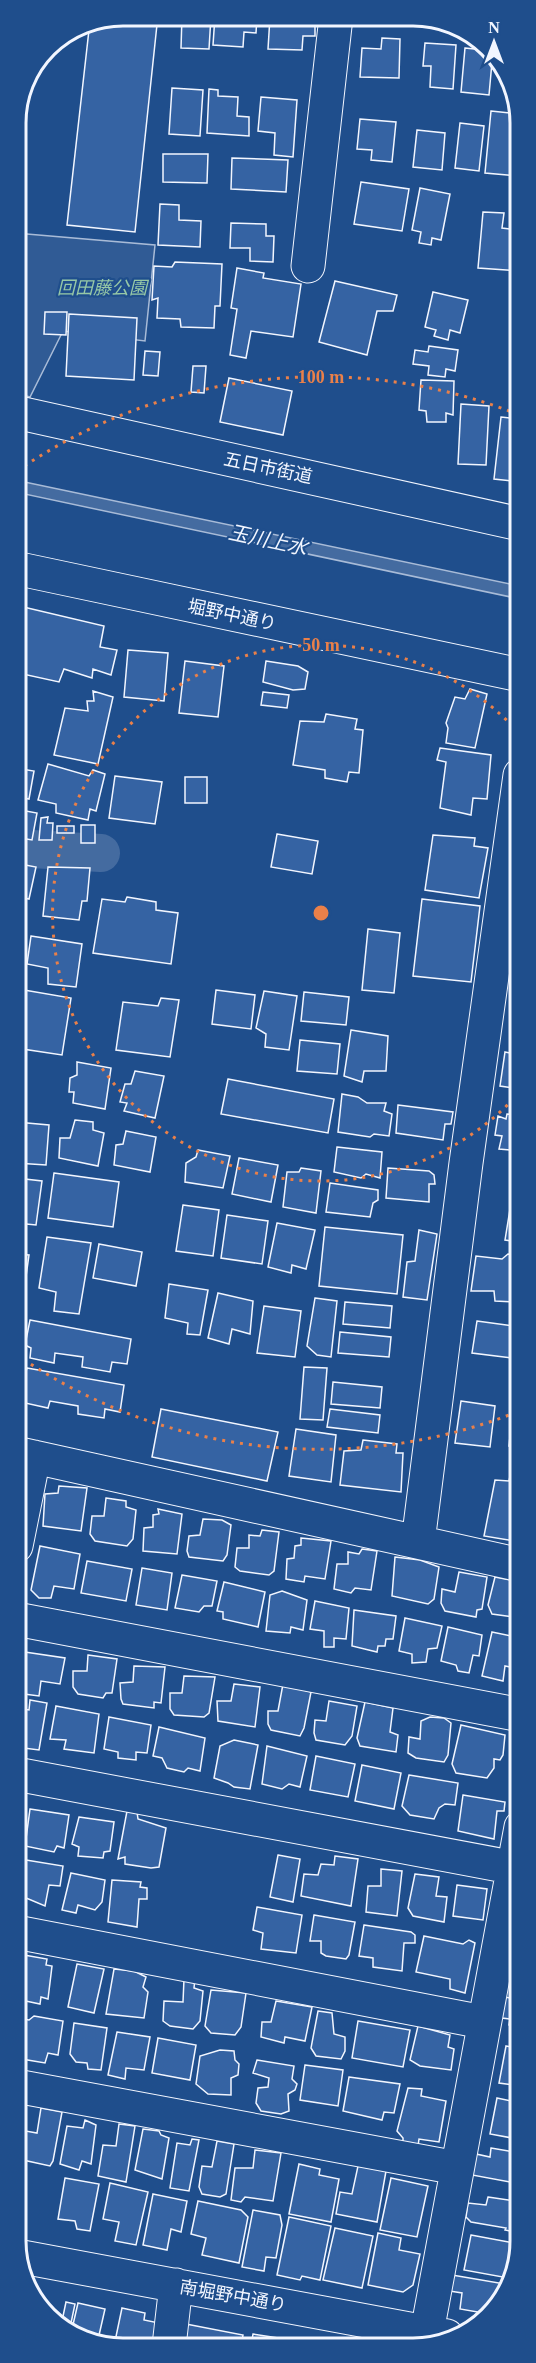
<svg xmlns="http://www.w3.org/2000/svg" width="536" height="2363" viewBox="0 0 536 2363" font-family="'Times New Roman','Noto Sans JP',serif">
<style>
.green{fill:#305b95;stroke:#a8bbd7;stroke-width:1.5}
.water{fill:#446ba0;stroke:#a8bbd7;stroke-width:1.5}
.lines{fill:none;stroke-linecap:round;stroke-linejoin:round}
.canal{stroke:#446ba0;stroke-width:38}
.building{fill:#3563a3;stroke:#f2f6ff;stroke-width:1.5}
.minor-casing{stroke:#f2f6ff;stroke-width:35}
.major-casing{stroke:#f2f6ff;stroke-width:35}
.minor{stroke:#1f4e8c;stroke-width:33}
.major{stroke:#1f4e8c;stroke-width:33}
.ring{fill:none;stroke:#ea8049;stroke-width:3;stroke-dasharray:3 6}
.labels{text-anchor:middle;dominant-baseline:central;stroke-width:4.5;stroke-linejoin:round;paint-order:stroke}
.park-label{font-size:18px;font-style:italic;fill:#97c8a6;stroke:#1f4e8c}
.street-label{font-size:18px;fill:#f2f6ff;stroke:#1f4e8c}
.water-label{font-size:20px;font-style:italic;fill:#f2f6ff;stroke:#1f4e8c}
.rim{fill:none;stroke:#f2f6ff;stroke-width:3}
.centre{fill:#ea8049;stroke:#1f4e8c;stroke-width:3}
.ring-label{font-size:18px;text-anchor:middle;font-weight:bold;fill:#ea8049;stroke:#1f4e8c;stroke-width:4.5;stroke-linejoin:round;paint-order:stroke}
</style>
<rect width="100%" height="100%" fill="#1f4e8c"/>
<!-- green -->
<path class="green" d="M15,233l140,12 -10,96 -82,-10 -33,66 -15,-4z"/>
<!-- water -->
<path class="water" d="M15,480l505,106v13l-505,-107z"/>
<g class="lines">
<!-- canal -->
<path class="canal" d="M15,848l86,5"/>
</g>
<!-- building -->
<path class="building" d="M122,15h36l-23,217 -68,-7 23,-204z
M182,16h29l-2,33 -28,-1z
M215,16l42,1 -1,16 -12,-1 -1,15 -30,-2z
M270,17h40v4l5,2v13h-12l-1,14 -34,-1z
M382,38l18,1 -1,39 -39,-1 2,-29 19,1z
M425,43l31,2 -3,44 -23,-2 1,-21h-8z
M465,48l28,3 -4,44 -28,-3z
M172,88l31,2 -3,46 -31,-2z
M209,89l9,1v6l20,1 -1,19 12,1v19l-42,-3z
M261,97l36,3 -4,57 -19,-2 1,-22 -17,-2z
M491,111l29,3v62l-35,-3z
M360,119l36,3 -4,40 -21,-2 1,-10 -15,-1z
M460,123l24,3 -5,45 -24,-3z
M417,130l28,3 -3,37 -29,-3z
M163,154h45l-1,29 -44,-1z
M232,158l56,2 -2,32 -55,-3z
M361,182l48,7 -7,42 -48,-7z
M420,188l30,6 -9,46 -9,-2 -1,7 -12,-2 2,-11 -9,-2z
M160,204l19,1v15l22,1 -1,26 -42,-2z
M483,212l21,1 -2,15 18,2v41l-42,-3z
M231,223l35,1v12h8l-1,26 -23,-1v-13h-20z
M175,262l47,2 -2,42h-5l-1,22 -33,-1 -1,-8 -23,-1 1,-20 -6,2 2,-34 18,1z
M237,268l27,5 -1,5 38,6 -8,53 -42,-6 -5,27 -16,-3 7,-46 -6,-1z
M335,281l62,14 -4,16h-16l-10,44 -48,-13z
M433,292l35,8 -8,33 -10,-3 -2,10 -14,-4 2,-6 -11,-3z
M45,312h22l-1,23 -22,-1z
M69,314l68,4 -3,62 -68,-4z
M429,346l29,4 -3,21 -9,-2 -1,8 -17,-2 1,-9 -16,-2 2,-14 13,2z
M145,351l15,1 -2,24 -15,-1z
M193,366h13l-2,27 -13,-1z
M229,378l63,13 -9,44 -63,-13z
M421,380l33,1 -1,34 -7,-2v9h-19l-1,-11 -7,-1z
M461,404l28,2 -3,59 -28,-1z
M501,417l19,2v63l-26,-3z
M15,605l89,21 -4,21 17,3 -6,25 -18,-6 -1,9 -28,-9 -5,13 -41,-9 4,-10 -7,-3z
M128,650l40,3 -4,48 -40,-4z
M185,661l39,5 -6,51 -39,-4z
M266,661l32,5 10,6 -3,17 -12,1 -30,-8z
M470,689l17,5 -12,54 -29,-5 2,-15 -2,-5 9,-26 10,2z
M93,691l20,6 -15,67 -44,-9 11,-47 23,3 -1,-10h7z
M263,692l26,3 -2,13 -26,-3z
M326,714l31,5 -2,10 8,1 -4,43 -10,-1 -2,10 -22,-4v-8l-32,-5 7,-44 24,1z
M440,748l51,7 -4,44 -14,-1 -2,17 -31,-7 6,-46 -9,-2z
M48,764l41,12 4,-6 12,4 -9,37 -6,-2 -2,11 -32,-7v-9l-18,-4z
M15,768l19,3 -5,28 -14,-3z
M115,776l47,6 -7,42 -46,-6z
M185,777h22v26h-22z
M15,809l22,4 -5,27 -17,-3z
M48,817l-1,6h6l-1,17h-13l2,-22z
M81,825h14v18h-14z
M57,826h17v7h-17z
M277,834l41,7 -6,33 -41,-7z
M433,835l42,3 -1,8 14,2 -9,50 -54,-8z
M15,863l21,4 -7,32 -14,-3z
M48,867l42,1 -3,33h-5l-3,19 -36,-4z
M127,897l29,5v8l22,3 -7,51 -78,-11 9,-54 23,3z
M422,899l58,7 -9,76 -58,-6z
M368,929l32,4 -6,60 -32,-3z
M31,936l51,8 -6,43 -28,-3v-16l-21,-4z
M15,940l7,2 -7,34z
M24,990l47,8 -9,57 -46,-7z
M216,990l39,5 -4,34 -39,-5z
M264,991l33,5 -8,54 -24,-3 1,-13 -10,-6z
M304,992l45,5 -3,28 -45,-4z
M161,998l18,2 -9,57 -54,-7 7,-48 35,4z
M351,1030l37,6 -2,35h-22l-2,11 -18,-6z
M300,1040l40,4 -3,30 -40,-3z
M505,1052l15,3v34l-20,-3z
M77,1062l34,6 -6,41 -32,-6 1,-11h-5l1,-14 7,-3z
M135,1071l29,5 -9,42 -31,-7 3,-8 -7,-1 5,-18h6z
M228,1079l106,20 -6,34 -107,-19z
M342,1094l16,3 9,6h19l-2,8 8,3 -3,22 -15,-2 -4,3 -32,-5z
M398,1105l55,7 -2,12h-6l-2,16 -47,-7z
M507,1114l13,1v36l-21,-2 3,-13 -7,-1 3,-19 8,3z
M75,1120l18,2v8l11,3 -6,33 -39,-8 1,-20h10z
M16,1122l33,3 -3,40 -30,-2z
M126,1131l30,6 -6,35 -36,-7 2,-20 7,-1z
M337,1147l45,5 -2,26 -14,-4 -5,4 -27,-6z
M198,1150l32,6 -7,32 -38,-6 1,-19 10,-6z
M239,1158l39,7 -7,37 -39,-8z
M301,1168l20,3 -5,42 -33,-6 4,-35h12z
M388,1168l41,3 5,4 1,9h-6v18l-43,-4z
M54,1173l65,9 -6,45 -65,-9z
M16,1178l26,3 -6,44 -20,-2z
M330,1183l48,7v10l-5,3 -3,14 -44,-5z
M512,1197l8,3v42l-15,-2z
M183,1205l36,5 -6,46 -37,-5z
M227,1215l41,6 -6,43 -41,-6z
M277,1223l38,7 -9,39 -14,-4 -1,8 -23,-6z
M325,1227l78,8 -6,59 -78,-8z
M419,1230l18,4 -10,66 -24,-3 4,-35 8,-1z
M47,1237l44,6 -12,71 -25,-3 2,-19 -17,-4z
M99,1244l43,8 -6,34 -43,-8z
M16,1254l13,1 -7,50h-6z
M508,1254l12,2v25l-4,4 1,17 -22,-1 -1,-10h-23l5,-35 26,3z
M169,1284l39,6 -8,45 -13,-1 1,-11 -23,-5z
M218,1293l35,8 -3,33 -18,-5 -3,15 -21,-6z
M315,1298l22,3 -6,56 -14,-2 -10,-9z
M345,1302l47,4 -2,22 -47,-4z
M264,1306l37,5 -6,46 -38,-4z
M16,1316l6,2 -6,33z
M30,1320l101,19 -4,25 -15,-2 -2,10 -28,-5 1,-10 -28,-4 -1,10 -24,-5 1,-10 -6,-3z
M477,1321l43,6v32l-48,-6z
M340,1332l51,5 -2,20 -51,-4z
M304,1367l23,1 -4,52 -23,-1z
M27,1368l97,17 -4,27 -15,-3 -1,9 -26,-4v-8l-28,-5 -2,7 -23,-5v-9l-5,-2z
M333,1382l49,5 -2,21 -49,-4z
M461,1401l34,5 -5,41 -35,-4z
M513,1406h8v41l-12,-1z
M161,1409l117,23 -11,49 -115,-24z
M330,1409l50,6 -2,18 -51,-6z
M296,1429l40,6 -5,47 -42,-6z
M363,1440l34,4 -1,9h7l-2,39 -61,-7 4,-34 17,-1z
M510,1476l11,2v64l-37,-6 11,-56 14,1z
M59,1486l28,2 -6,43 -38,-5 2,-32 13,-1z
M106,1498l20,3v6l10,3 -3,29 -6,7 -32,-5 -5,-7 2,-18h12z
M158,1509l24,5 -5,40 -34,-3 1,-23 9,-1v-12l6,-1z
M203,1519l19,1 9,5 -4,30 -4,6 -34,-4 -2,-6 2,-15 11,-1z
M262,1530l17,2 -5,39 -5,4 -29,-4 -5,-4 2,-19h12v-13l11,1z
M301,1538l30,3 -6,38 -20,-3 -1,6 -18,-3 1,-20 7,-1 1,-12 6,-1z
M40,1546l40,8 -6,35 -20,-3 -3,12h-12l-8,-8z
M362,1549l15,2 -6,39 -16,-2 -4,5 -17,-4 3,-25h11v-12l11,2z
M395,1557l25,3 19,7 -5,32 -6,5 -36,-8z
M87,1561l45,8 -6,32 -45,-8z
M142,1568l30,5 -5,37 -31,-5z
M459,1572l28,5 -5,32 -5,1 -1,7 -31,-6 -4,-8 1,-14 13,3z
M182,1575l35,6 -5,25h-8l-5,6 -24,-4z
M495,1577l20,4 1,8 5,1v28l-29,-4 -4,-9z
M224,1582l41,10 -7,35 -35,-8v-7l-6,-1z
M282,1591l25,9 -4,30 -12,-3 -1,6 -24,-2 4,-36z
M315,1601l34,7 -3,31 -12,-1v9h-10v-16l-14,-2z
M354,1610l42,6 -3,23h-7l-1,7h-7l-1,6 -25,-6z
M405,1618l37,8 -5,22 -9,1 -2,13 -14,1v-9l-13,-3z
M448,1627l34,8 -3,21 -6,-1 -4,18 -11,-2 -2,-6 -15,-4z
M492,1632l29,6v31l-16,-3 -2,15 -21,-5z
M18,1651l47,7 -5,26 -19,-3 -2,15 -15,-2 -8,-5z
M88,1655l29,4 -5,34h-6l-3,5 -25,-4 -5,-7v-16h14z
M134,1666l31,1 -4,36 -7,-1v6l-31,-4 -2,-5 -1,-16 13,-1z
M184,1676l31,1 -6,36 -5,4 -30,-2 -4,-6v-16h12z
M234,1684l26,3 -5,40 -37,-6 -1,-20h14z
M283,1684l28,8 -7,36 -4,8 -29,-6 -3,-6v-13h10z
M30,1700l17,3 -8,47 -23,-3v-39l13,2z
M329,1701l28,5 -5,30 -7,9 -29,-5 -2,-7 1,-13 11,1z
M365,1702l28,6 -3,24 8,3 -2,17 -36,-6 -3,-8z
M56,1706l43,8 -5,39 -30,-4 2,-9 -16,-1z
M109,1717l42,8 -4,28 -11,-1v8l-18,-2v-6l-14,-3z
M430,1717l14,1 7,5 -3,32 -4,7 -28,-4 -8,-5 1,-16 11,2 1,-18z
M461,1725l44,10 -2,20 -3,5 -6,-1v9l-7,10 -31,-5 -4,-9z
M159,1727l46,11 -5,33 -12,-3 -4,4 -17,-4 -5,-10 -9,-2z
M234,1740l24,5 -8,44 -16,-2 -6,-4 -14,-5 6,-32z
M267,1746l40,10 -7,31 -11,-3 -7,5 -20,-5z
M316,1756l39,8 -7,33 -38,-7z
M362,1765l39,8 -7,36 -39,-8z
M409,1775l49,8 -3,22 -10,-1 -6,4 -5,11 -24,-4 -8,-9z
M16,1794l8,1 -3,34 -5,6z
M463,1795l42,7 -1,9h-7l-3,28 -36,-8z
M30,1809l39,6 -5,33 -7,-2 -3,6 -29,-6z
M127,1811l10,1 1,7 28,9 -7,39 -8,1 -26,-4v-7l-7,2z
M79,1817l35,5 -4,29 -6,1 -1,6 -25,-2 1,-9 -7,-3z
M278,1855l22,4 -7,43 -23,-5z
M335,1856l23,3 -7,47 -50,-10 3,-22 14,1 3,-11 13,1z
M26,1860l37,6 -3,20 -11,-1 -4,21 -26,-11z
M381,1869l21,2 -5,45 -31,-4 2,-26h13z
M71,1873l34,7 -3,22 -7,8 -17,-5 -2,8 -14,-3z
M415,1874l24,3 -3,19 11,1 -3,25 -31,-6 -5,-8z
M112,1880l29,2 -1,5 7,1v11h-8l-2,28 -29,-5z
M457,1885l30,4 -4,31 -30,-4z
M257,1907l45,8 -6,38 -35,-4 2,-16 -10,-3z
M314,1915l41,7 -6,33 -3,4 -20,-3 -5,-3v-12h-11z
M364,1925l47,7 4,3v8h-11l-2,28 -29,-4v-9l-14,-2z
M424,1936l39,8 6,-4 6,3 -10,50 -15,-4v-10l-34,-7z
M24,1955l23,4 -1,6 6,1 -4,33 -7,-2 -1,7 -24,-5v-23h3z
M514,1962l7,1v22l-6,-1 -3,-7z
M77,1964l27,5 -10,44 -26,-6z
M114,1969l20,2 12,6 -3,10 5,5 -4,26 -38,-4z
M184,1979h11l-1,9 9,3 -3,30 -7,8 -23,-3 -7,-5 1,-20 19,1z
M211,1990l35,3 -5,34 -6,8 -24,-2 -6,-7z
M505,1997l16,3v27l-12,-2 1,-6 -8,-1z
M276,2001l36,6 -7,34 -20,-4 -1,6 -23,-6 1,-15h9z
M318,2011l14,2 2,21 11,3v14l-4,8 -25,-3 -5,-8z
M34,2016l29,5 -5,34 -10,-2 -3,10 -29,-5v-40l13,2z
M358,2021l52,9 -7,37 -51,-9z
M74,2023l33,5 -6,42 -13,-1 -1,-6 -11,-1 -6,-8z
M418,2026l32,9 -2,12 6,2 -3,21 -31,-4 -10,-6z
M117,2032l33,5 -6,33 -18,-2 -1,11 -17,-4z
M158,2038l38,7 -6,35 -38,-7z
M506,2046l15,3v37l-22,-3z
M220,2050l14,1 1,9 4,4 -1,11 -7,3v17l-23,-1 -12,-10 4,-28z
M257,2060l37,6 -2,13 5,5 -2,6 -7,4 1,17 -8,3 -20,-3 -5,-8 2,-15 10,-1 1,-9 -16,-5z
M305,2065l38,5 -5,36 -38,-6z
M349,2077l51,7 -6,29 -10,-1 -2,8 -39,-9z
M408,2088l14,1 -1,7 25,5 -7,41 -20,-3 -1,7 -15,-2v-6l-6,-7z
M497,2098l24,5v32l-8,-1 -1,4 -22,-4z
M16,2108l7,1 -7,39z
M41,2108l21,4 -9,49 -3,5 -27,-6 -2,-3 5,-26 11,2z
M85,2120l11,5 -5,39 -9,-3 -3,9 -19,-6 7,-38 16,2z
M119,2124l16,2 -9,56 -28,-6 5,-31 13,1z
M143,2129l16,2 2,4 8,3 -7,41 -27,-9z
M192,2139l7,1 -10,51 -19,-3 7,-45 13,2z
M217,2141l17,3 -8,50 -6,3 -18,-3 -3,-7 3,-21 10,1z
M491,2148l30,5v31l-49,-9 4,-21 14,3z
M255,2150l26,3 -8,48 -28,-4 -4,5 -10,-2 4,-32h18z
M299,2164l21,5 -1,6 20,4 -8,43 -42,-8z
M358,2166l28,5 -9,51 -41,-8 4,-22 12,2z
M65,2178l34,6 -9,47 -13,-2 -2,-8 -17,-2z
M391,2178l37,8 -11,51 -37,-7z
M110,2183l38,9 -12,53 -21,-4 4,-19 -16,-3z
M153,2194l34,7 -6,31 -10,-3 -4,21 -24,-5z
M488,2197l33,5v31l-16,-3 1,-2 -35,-6 -5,-5 2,-14 18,2z
M198,2201l43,9 7,7 -9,46 -37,-8 4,-17 -15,-4z
M253,2210l27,5 2,10 -6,33 -10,-1 -2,14 -22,-4z
M289,2217l42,9 -11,54 -18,-4 -2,4 -23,-5z
M335,2228l38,8 -11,52 -39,-8z
M378,2233l23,5 -2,12 21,4 -7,31 -10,7 -35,-7z
M471,2235l49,9 -12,34 -44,-8z
M452,2275l53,9 -11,28 -5,2 -29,-5 2,-16 -13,-2z
M66,2302l9,2 -4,19 -9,-2z
M78,2303l27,6 -8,35 -25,-15z
M122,2308l23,5 -1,7 15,3 -5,23h-40z
M186,2324l57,11 -2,11h-59z
M253,2334l51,8v5l-53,-1z"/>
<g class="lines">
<!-- minor casing -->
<g class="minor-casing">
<path id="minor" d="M308,266l28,-249
M15,568l505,107
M16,1453l505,112
M418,1542l48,-379 54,-388
M16,1546l18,-89
M16,1619l505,96
M16,1774l505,95
M16,1932l467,90
M16,2086l441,82
M17,2256l430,80
M427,2332l94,-505
M169,2346l7,-61"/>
</g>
<!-- major casing -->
<g class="major-casing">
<path id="major" d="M15,412l505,112"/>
</g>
<!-- minor -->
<use href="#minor" class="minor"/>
<!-- major -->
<use href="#major" class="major"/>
</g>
<!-- distance rings -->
<g class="ring">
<path d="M520 1092A268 268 0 1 1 520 734"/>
<path d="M517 1412A536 536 0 0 1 17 1355M17 471A536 536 0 0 1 517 414"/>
</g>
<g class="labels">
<!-- park labels -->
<g class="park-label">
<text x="102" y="288">回田藤公園</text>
</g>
<!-- street labels -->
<g class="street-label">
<text transform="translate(268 468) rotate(12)">五日市街道</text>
<text transform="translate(232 615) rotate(12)">堀野中通り</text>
<text transform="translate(233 2296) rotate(10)">南堀野中通り</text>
</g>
<!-- water labels -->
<g class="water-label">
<text transform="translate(268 540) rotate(12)">玉川上水</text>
</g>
</g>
<!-- crop -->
<path d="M0 0H536V2363H0ZM123 26H413A97 97 0 0 1 510 123V2241A97 97 0 0 1 413 2338H123A97 97 0 0 1 26 2241V123A97 97 0 0 1 123 26Z" fill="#1f4e8c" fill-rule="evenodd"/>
<path class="rim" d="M123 26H413A97 97 0 0 1 510 123V2241A97 97 0 0 1 413 2338H123A97 97 0 0 1 26 2241V123A97 97 0 0 1 123 26Z"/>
<circle cx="321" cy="913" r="9" class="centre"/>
<g class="ring-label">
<text x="321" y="383">100 m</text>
<text x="321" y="651">50 m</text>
</g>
<!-- north arrow -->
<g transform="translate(494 42)" stroke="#1f4e8c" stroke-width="4.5" paint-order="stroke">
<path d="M0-4.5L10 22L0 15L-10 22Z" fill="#f2f6ff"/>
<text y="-9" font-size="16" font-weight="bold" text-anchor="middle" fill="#f2f6ff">N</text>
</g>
</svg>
